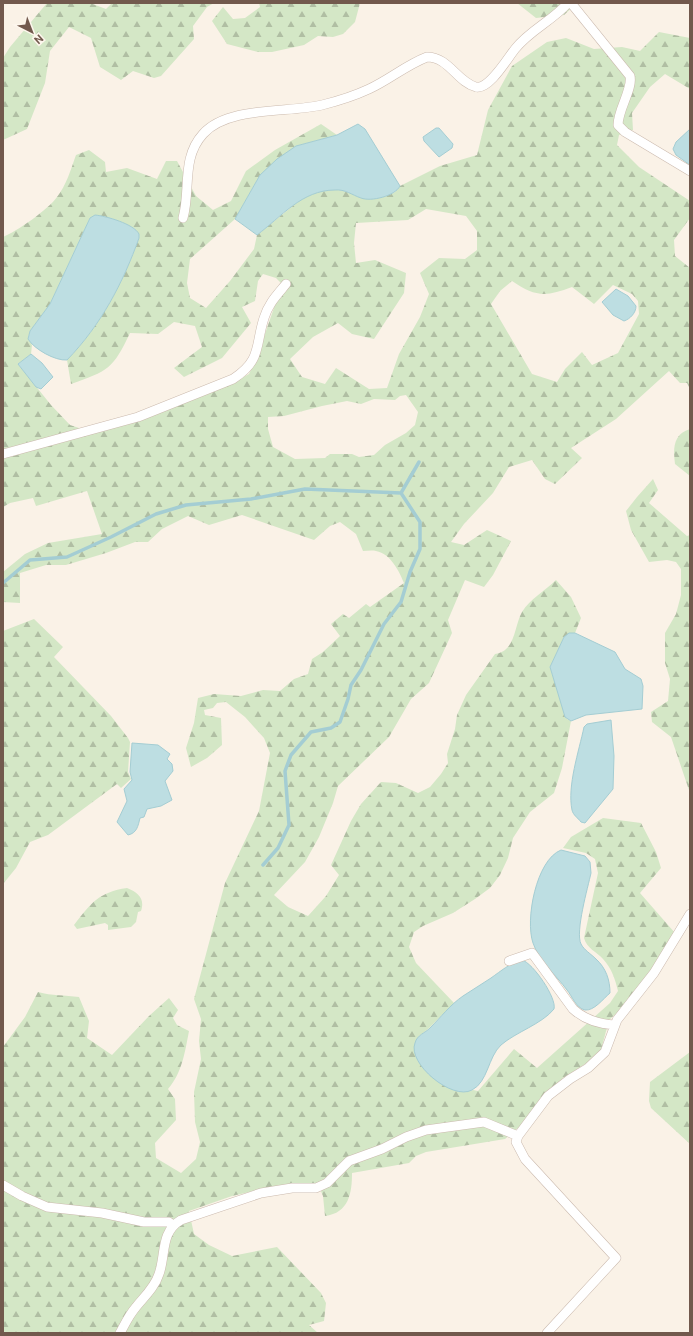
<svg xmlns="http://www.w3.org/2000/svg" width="693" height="1336" viewBox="0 0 693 1336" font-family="Roboto,sans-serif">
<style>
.forest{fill:url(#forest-firs);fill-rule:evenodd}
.water{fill:#bddee2;stroke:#a4cdd3}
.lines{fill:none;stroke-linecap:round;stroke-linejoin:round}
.stream{stroke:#a4cdd3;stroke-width:3.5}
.minor-casing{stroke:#cbbaae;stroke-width:10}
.minor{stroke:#fff;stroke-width:9}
</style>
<defs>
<pattern id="forest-firs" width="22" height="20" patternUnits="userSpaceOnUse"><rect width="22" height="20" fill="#d4e7c6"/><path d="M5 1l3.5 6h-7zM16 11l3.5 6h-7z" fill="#b0bea3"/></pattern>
</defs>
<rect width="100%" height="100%" fill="#faf2e7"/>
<!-- forest -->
<path class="forest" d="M47,3h43l16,6 6,-6h102l-7,4 -14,19 1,13 -33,37 -7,2 -21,-7 -12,9 -21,-13 -9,-29 -22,-11 -19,24 -5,32 -18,46 -24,11v-82l7,-11z
M259,3h101l-5,19 -12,12 -10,3 -15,-1 -14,9 -32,7h-14l-31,-8 -15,-23 11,-14 10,12 12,-1 15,-11z
M517,3h60l-13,12 -28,3z
M659,32l31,6v51l-25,-15 -15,13 -18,26 1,17 -14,5 -2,10 22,22 51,34v17l-16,22 1,16 15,12v121l-3,-6h-7l-11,-12 -53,48 -45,29 11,10 -27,26 -10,-5 -13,-19 -23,7 -16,26 -29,31 -13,18 13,3 23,-15 24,11 -18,34 -9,12 -19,-7 -17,40 4,13 -23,50 -18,16 -22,38 -51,49 -5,17 -14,34 -14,25 -31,33 14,12 20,9 18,-20 13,-21 -8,-10 20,-44 10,-17 20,-22 15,1 22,10 12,-6 11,-13 7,-11 -1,-9 8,-25 2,-14 9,-20 29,-41c21,-3 19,-28 27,-42 8,-13 23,-21 34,-32l15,17 10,21 -6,15h-3l-8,4 -14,30 17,52 4,2 -9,47 -8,25 -24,19 -17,26 -5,20 -8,17 -10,13 -15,11 -22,14 -30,13 -9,6 -5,15 7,16 38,40 -26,26 -10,8 52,54 3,-1 5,1 36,-42 23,19 73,-65 8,-12c-3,-12 -6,-22 -15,-32 -7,-8 -16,-10 -19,-21l14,-65 -3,-14 -9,-6 -23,-5 8,-11 32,-19 38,5 15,29 5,16 -21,25 35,40 -42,65 -24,22 -8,30 -8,9 -30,19 -22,21 -21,27 -15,13 -79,13 -10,4 -7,7 -57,10c0,20 -3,40 -27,43l-2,-20 -5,-12 -51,4 -35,8 -43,15 5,23 15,11 23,11 45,-9 44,46 5,10 -2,18 -15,4 9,8h-315v-286l22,-30 13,-25c14,4 27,3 41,5l10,24 -2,17 25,17 37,-39 20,-18 9,12 -5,8 4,7 12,6c-4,21 -7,42 -21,58l7,10 1,21 -21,23 1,15 25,15 15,-14 4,-17 -5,-20 -1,-30 7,-33 -2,-18 2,-22 -7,-20 31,-116 34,-72 11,-58 -6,-15 -19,-21 -19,-15 -9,1 -4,5 -9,2 1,5 16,3 1,27 -15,13 -16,9 -5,-19 8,-25 4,-25 16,-4 27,2 22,-6 17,1 14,-12 14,-5 4,-15 11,-7 17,-16 -9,-12 12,-10 6,4 17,-14 4,3 34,-24c-5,-12 -13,-29 -28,-32 -4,-1 -9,0 -13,0l-7,-17 -16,-12 -10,4 -16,14 -72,-25 -33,10 -21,-9 -26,13 -14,13h-13l-29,11 -40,12h-20l-26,8v30l-17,-1v-30l22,-18 23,-11 54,-9 -15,-43 -51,15 -3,-8 -23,5 -7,4v-270c13,-5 46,-28 54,-40 9,-11 14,-28 19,-42l13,-5 16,12 1,10 21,-4 30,11 9,-18h11l19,35 17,14 18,-9 15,-30 29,-21 46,-26 16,11 -41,11 -36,29 -25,44 -45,40 -3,24 3,15 16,10 24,-27 24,-32 3,-14 43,-35 16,-8 20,-3 16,4 10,5 27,-3 6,-3 5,-6 40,-20 37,-11 11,-45 24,-44 35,-24 19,-4 28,11 28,-2 18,4zM426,209l40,7 11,15v19l-12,9 -26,-1 -19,15 9,21 -9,23 -21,37 -12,34 -18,1 -33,-21 -11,16 -23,-7 -12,-18 23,-22 25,-14 14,11 22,5 30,-46 2,-20 -31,-13 -19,3 -2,-20 2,-20 52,-3zM104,216l31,13 4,9c-16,45 -38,87 -72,122l4,24c37,-13 42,-15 59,-51l28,1 16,-12 21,4 7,21 -28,21 10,9 38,-19 29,-35 -9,-16 13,-6 3,-20 5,-7 13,4 10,10 -10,14 -18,52 -9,20 -24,13 -43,9 -44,20 -53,14 -15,-5 -19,-20 -33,-41 13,-10 1,-9 -4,-7 2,-7 20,-27 40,-86zM512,281c23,16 34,16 60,6l22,17 19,-19 19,9 6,7 1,13 -21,39 -26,12 -10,-13 -17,17 -8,13 -25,-8 -41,-70 9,-13zM406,395l12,17 -3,13 -9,8 -21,12 -11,10 -15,2 -7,-3h-22l-5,4 -30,1 -22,-12 -5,-18v-12l16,-1 38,-10 25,-5 14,3 13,-5 21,1 5,-4z
M690,429v47l-15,-12c-2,-15 -2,-30 15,-35z
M653,479l5,11 -9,13 38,33 3,-1v258l-19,-56 -19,-15 -1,-10 17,-11 2,-22 -5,-16v-30l11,-19 5,-19v-26l-5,-7 -9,-2 -18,2 -18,-32 -5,-19 11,-14z
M34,619l29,28 -9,10 57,59 17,22 2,4 -2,30 3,7 -10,9 -4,-4 -69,51 -18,7 -14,26 -13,16v-253z
M127,888c12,5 18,11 14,23l-3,1 -2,10 -5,5 -23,3v-5l-3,-2 -28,6 -3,-4c17,-22 25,-33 53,-37z
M690,1052v92l-39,-36 -2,-7 1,-19z"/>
<!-- water -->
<path class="water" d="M358,124l7,5 35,57c-5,10 -29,16 -39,12 -9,-3 -16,-9 -26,-8 -33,0 -54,27 -78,45l-22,-16 25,-44 17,-16 19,-13 41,-11z
M436,128h3l14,16 -1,4 -13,9 -15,-16 -1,-4z
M690,129v36l-14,-10 -3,-6 3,-7z
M95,215c11,1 39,9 44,19v4c-16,45 -38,87 -72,122 -12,1 -33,-11 -39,-21l2,-8 20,-27 40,-86z
M616,289l12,7 8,10c0,7 -6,13 -12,15l-11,-6 -11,-13z
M31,354l11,9 11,14 -12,12 -5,-2 -18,-23z
M569,633h6l40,19 10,17 16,10 2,7 -1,23 -56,6 -15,6 -6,-4 -15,-50 14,-30z
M611,720l3,36 -1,33 -28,34 -4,-1c-3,-4 -8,-7 -9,-12 -5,-24 7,-59 12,-83l3,-3z
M132,743l26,2 12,9 -3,5 5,5 1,7 -8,10 7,19 -11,6 -14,3 -3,8 -4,1c-2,8 -3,15 -12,17l-11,-13 10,-21 -3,-12 8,-9 -2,-8z
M561,850l24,6 5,6 1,11c-3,14 -16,59 -10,71 3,6 10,10 15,15 10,9 14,21 14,34 -7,6 -16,18 -25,17 -9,-2 -13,-14 -18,-20 -11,-15 -28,-29 -34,-47 -8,-23 3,-83 28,-93z
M522,960c11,3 35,38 32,49 -12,15 -38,23 -53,36 -13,12 -13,37 -29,45 -20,11 -65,-27 -57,-47 2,-8 10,-10 15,-15 11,-11 20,-23 33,-32 9,-6 19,-12 28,-18 10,-7 19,-15 31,-18z"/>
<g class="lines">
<!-- stream -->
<path class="stream" d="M3,583l27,-23 37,-3 44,-20 45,-23 30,-9 65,-6 54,-10 96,4
M263,865l15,-17 11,-23 -4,-54 6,-16 20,-23 20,-4 9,-6 8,-23 3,-14 10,-15 23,-46 17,-22 9,-30 10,-23v-27l-19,-29 18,-31"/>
<!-- minor casing -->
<g class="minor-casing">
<path id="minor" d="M571,3l59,73c3,13 -12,33 -12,49l7,7 65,39
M183,218c8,-28 -2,-60 20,-84 25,-28 85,-21 119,-29 16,-4 32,-9 47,-16 20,-9 37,-24 58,-32 22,0 30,25 49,30 13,3 31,-28 39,-38 15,-19 37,-28 53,-46
M3,454l135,-37 95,-38c29,-19 22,-33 31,-61 4,-14 13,-23 22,-34
M509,961l23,-8 41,56c12,11 25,15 42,16
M518,1136l-2,6 9,17 91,99 -69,75
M3,1185l19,11 25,11 55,6 42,9h25l4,3
M120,1333c5,-9 9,-18 16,-26 8,-10 19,-20 23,-33 7,-19 1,-42 22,-54l80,-27 31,-5h24l11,-5 22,-22 33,-12 24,-12 20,-7 58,-8 34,14 30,-40 22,-17 18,-11 17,-16 12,-32 37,-47 36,-59"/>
</g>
<!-- minor -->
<use href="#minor" class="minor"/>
</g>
<!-- border -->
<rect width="693" height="1336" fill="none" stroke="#72594d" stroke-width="8"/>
<!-- north arrow -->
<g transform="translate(32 32) rotate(138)" stroke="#fdf6ed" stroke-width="3" paint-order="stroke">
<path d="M0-3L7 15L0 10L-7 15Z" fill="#72594d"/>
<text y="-6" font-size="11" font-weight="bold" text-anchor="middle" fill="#72594d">N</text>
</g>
</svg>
